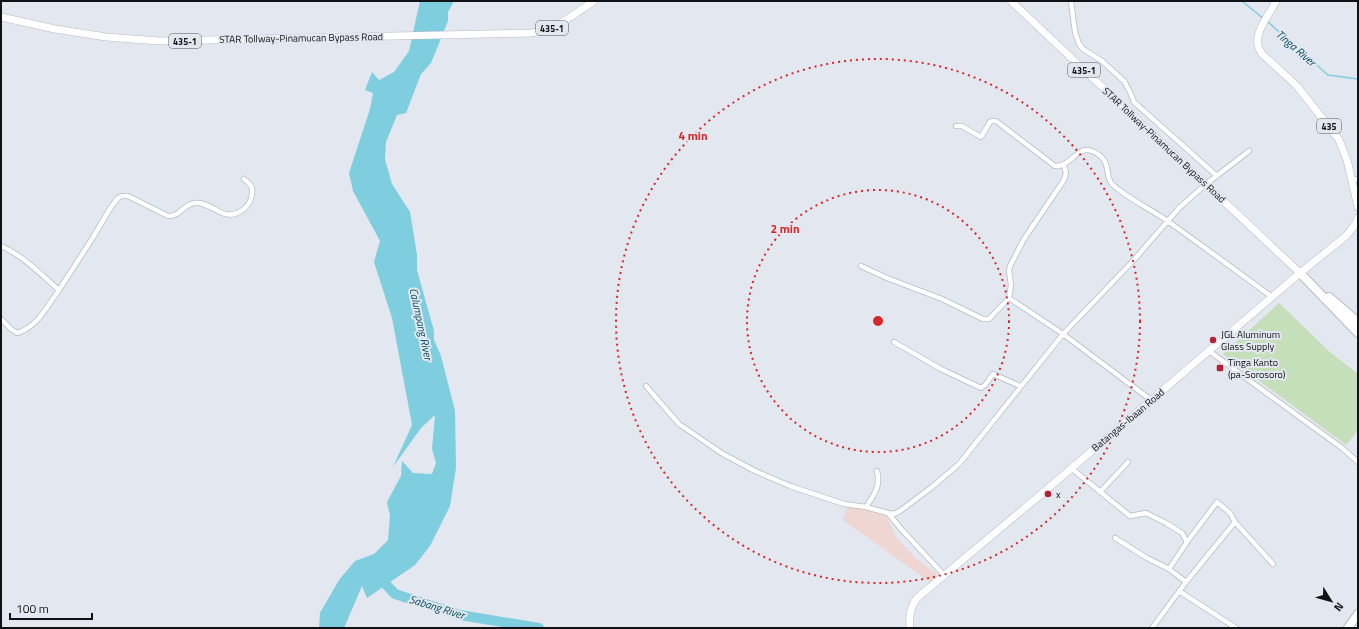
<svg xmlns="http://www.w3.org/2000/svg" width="1359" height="629" viewBox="0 0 1359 629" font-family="'Titillium Web',sans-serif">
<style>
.industrial{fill:#f0d6d2}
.green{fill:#c5dfbb}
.water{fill:#7ecee0}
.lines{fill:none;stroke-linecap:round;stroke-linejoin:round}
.stream{stroke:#7ecee0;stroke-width:1.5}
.river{stroke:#7ecee0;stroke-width:10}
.minor-casing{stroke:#b7bbc3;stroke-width:6}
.primary-casing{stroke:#b7bbc3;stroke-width:8}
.motorway-casing{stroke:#b7bbc3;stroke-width:10}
.minor{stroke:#fff;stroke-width:4.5}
.primary{stroke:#fff;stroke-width:7}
.motorway{stroke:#fff;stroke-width:8}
.ring{fill:none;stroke:#d62828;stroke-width:2;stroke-dasharray:2 4}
.poi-dot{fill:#b32134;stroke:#e3e7f0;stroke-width:1.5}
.labels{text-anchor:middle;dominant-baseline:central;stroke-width:4;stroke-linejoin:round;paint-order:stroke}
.shield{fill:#e3e7f0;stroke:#505257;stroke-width:1}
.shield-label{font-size:9px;font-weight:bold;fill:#111215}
.street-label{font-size:10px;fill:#111215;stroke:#e3e7f0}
.poi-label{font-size:10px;fill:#111215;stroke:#e3e7f0;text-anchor:start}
.water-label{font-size:11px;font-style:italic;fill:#004b59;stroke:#e3e7f0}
.centre{fill:#d62828;stroke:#e3e7f0;stroke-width:2}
.ring-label{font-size:12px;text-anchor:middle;font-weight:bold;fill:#d62828;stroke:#e3e7f0;stroke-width:4;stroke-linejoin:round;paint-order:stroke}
</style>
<rect width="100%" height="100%" fill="#e3e7f0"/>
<!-- industrial -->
<path class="industrial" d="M848,506l37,8 11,23 19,21 22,16 -7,8 -87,-62z"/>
<!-- green -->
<path class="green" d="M1279,303l52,50 27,21v56l-12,15 -123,-91z"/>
<!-- water -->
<path class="water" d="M420,1h34l-6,11v9l-17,42 -10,11 -15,39 -9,2 -11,27 -1,17 7,25 18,28 7,43v15l17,61v9l7,16 14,55 1,57 -6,38 -20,40 -15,19 -48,33 -5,-12 -18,42h-25l1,-15 19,-33 16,-19 19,-7 14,-14 2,-24 -3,-14 14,-26 1,-15 11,12 19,1 4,-11 -4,-14 3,-34 -14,13 -28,39 19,-42 -20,-107 -18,-56 6,-21 -27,-50 -4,-18 21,-64 3,-16 -8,-3 7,-18 7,8 15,-8 15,-21z"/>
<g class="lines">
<!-- stream -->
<path class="stream" d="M1242,1l22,18
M1267,21l61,54 30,4"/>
<!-- river -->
<path class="river" d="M378,576l17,18 65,21 79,13"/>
<!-- minor casing -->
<g class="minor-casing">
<path id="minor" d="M1071,1l4,31 4,12 4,5 19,12 22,20 6,11 4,10 83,74
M956,126h6l19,11 9,-15 2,-1h4l59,45c16,1 22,-21 37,-15 22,9 11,25 21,34 17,15 38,24 56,37 35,25 69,50 103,75
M1351,180l7,-1
M1,246c20,8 42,30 58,44 -11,15 -22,38 -42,43l-6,-4 -10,-10
M861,266l26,12 55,21 41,20h6l20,-21 54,36 88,66
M59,290l33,-51 19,-32 7,-9 4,-2h6l40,20c12,1 15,-12 27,-13 17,-2 27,20 46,8 7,-4 10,-9 11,-17 2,-7 -3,-11 -8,-15
M1009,298l2,-13 -2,-14 1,-5 14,-27 40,-59 2,-7 -2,-8
M894,342l47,27 40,19 4,-3 8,-11 27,12
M1209,351l133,97 16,14
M646,386l33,38 44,30 32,17 35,15 54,18 22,3 22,6 14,17 42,45
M1071,468l59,48 16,-3 20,10 16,10 5,9 30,-40 13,11 5,9 38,42
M1100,492l28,-30
M866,507c8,-12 15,-21 11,-36
M888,513l6,1 6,-3 32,-24 27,-23 104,-130 70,-73 46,-53 27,-24 43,-33
M1115,538l32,20 22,11
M1186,582l-17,-13 18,-27
M1179,591l57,37
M1152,628l34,-46 49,-60"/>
</g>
<!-- primary casing -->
<g class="primary-casing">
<path id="primary" d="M1011,1l289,272
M1276,1c-8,17 -27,35 -14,53l34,31 35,44 8,11 8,20 11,47
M1,17l54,12 51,8 53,4 372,-8c25,-3 42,-18 63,-32
M910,628c-1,-12 0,-20 7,-30l122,-102 261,-223 46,-37 9,-11 3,-7"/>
</g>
<!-- motorway casing -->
<g class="motorway-casing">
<path id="motorway" d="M1300,273l58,60
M1329,297l29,25
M1348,628l10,-14"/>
</g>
<!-- minor -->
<use href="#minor" class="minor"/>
<!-- primary -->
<use href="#primary" class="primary"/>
<!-- motorway -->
<use href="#motorway" class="motorway"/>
</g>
<!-- distance rings -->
<g class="ring">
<circle cx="878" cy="321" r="131"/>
<circle cx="878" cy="321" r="262"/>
</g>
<!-- markers -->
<g class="poi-dot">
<circle cx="1213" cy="340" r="4"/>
<rect x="1216" y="364" width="8" height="8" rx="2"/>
<circle cx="1048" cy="494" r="4"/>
</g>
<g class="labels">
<!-- shield labels -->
<g class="shield">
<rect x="536" y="21" width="32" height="14" rx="3"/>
<rect x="169" y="34" width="32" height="14" rx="3"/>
<rect x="1068" y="63" width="32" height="14" rx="3"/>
<rect x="1317" y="119" width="24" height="14" rx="3"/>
</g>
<g class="shield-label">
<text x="552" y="28">435-1</text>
<text x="185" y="41">435-1</text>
<text x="1084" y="70">435-1</text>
<text x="1329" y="126">435</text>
</g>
<!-- street labels -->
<g class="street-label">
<text transform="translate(301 38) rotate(-1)">STAR Tollway-Pinamucan Bypass Road</text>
<text transform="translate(1164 145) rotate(43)">STAR Tollway-Pinamucan Bypass Road</text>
<text transform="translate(1128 420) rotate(-40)">Batangas-Ibaan Road</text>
</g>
<!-- poi labels -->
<g class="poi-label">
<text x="1221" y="334">JGL Aluminum<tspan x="1221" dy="12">Glass Supply</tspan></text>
<text x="1228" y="362">Tinga Kanto<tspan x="1228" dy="12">(pa-Sorosoro)</tspan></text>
<text x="1056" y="494">x</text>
</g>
<!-- water labels -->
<g class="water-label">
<text transform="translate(1296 48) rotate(41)">Tinga River</text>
<text transform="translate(421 324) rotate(78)">Calumpang River</text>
<text transform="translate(437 607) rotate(17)">Sabang River</text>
</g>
</g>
<circle cx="878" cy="321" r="6" class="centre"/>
<g class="ring-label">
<text x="693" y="140">4 min</text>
<text x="785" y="233">2 min</text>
</g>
<!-- border -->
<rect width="1359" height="629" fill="none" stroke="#111215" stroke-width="4"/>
<!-- north arrow -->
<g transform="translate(1331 601) rotate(127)" stroke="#e3e7f0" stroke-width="3" paint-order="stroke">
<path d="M0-3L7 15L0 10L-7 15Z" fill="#111215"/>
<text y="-6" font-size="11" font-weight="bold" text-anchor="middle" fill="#111215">N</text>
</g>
<!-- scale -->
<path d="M10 613v6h82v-6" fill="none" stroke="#111215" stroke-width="2"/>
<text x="16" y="613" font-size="12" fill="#111215" stroke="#e3e7f0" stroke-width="3" paint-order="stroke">100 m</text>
</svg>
